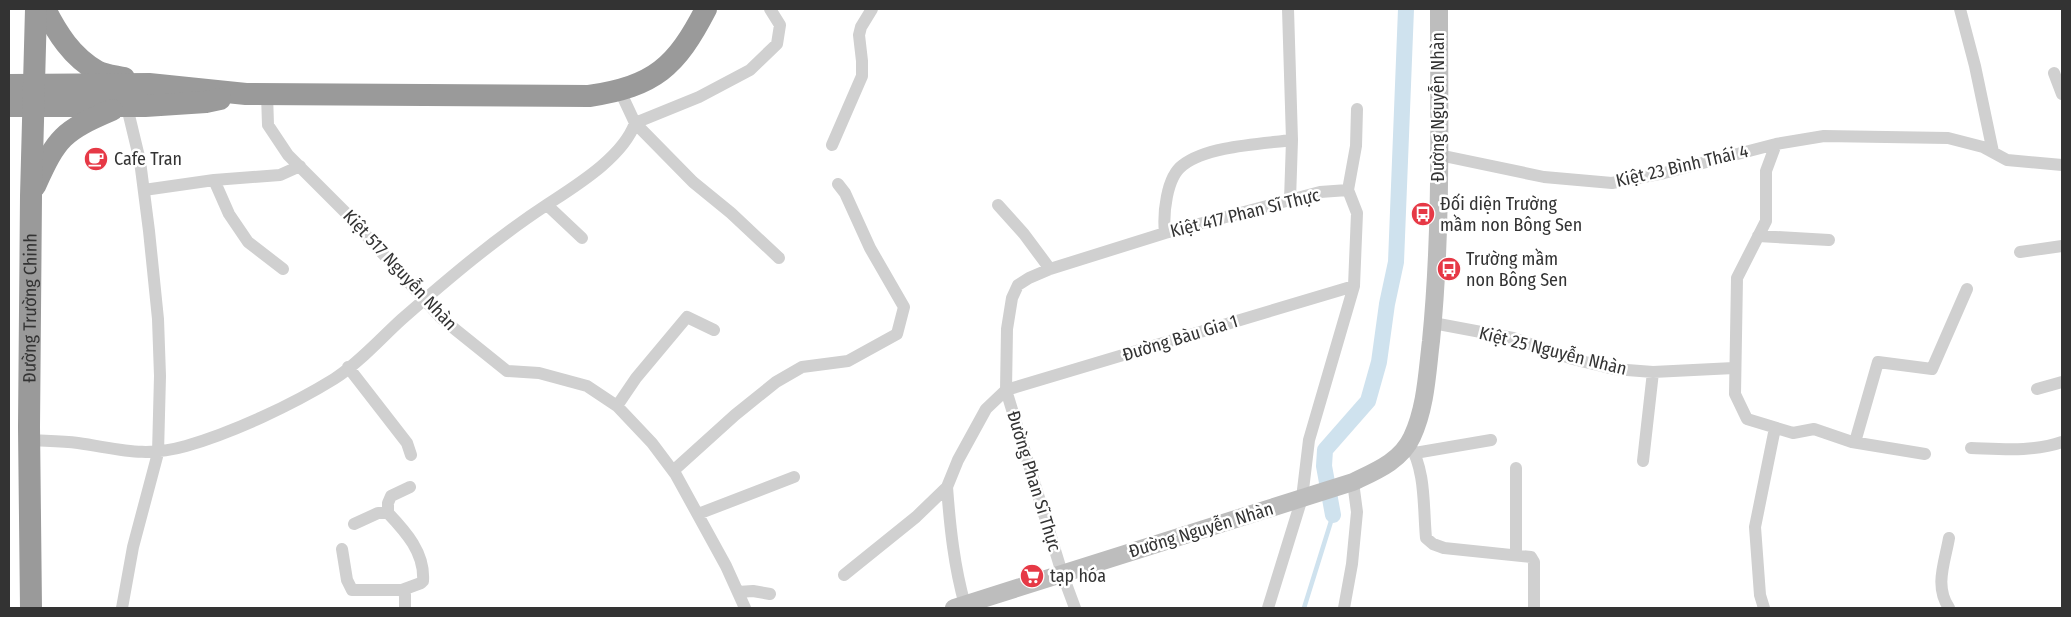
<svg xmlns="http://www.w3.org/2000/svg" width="2071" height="617" viewBox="0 0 2071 617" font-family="'Fira Sans Condensed',sans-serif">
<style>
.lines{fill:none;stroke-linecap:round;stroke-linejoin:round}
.stream{stroke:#cfe2ee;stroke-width:4.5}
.canal{stroke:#cfe2ee;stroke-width:16}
.street{stroke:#d0d0d0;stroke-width:12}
.secondary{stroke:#bdbdbd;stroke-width:18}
.highway{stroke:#9a9a9a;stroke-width:22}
.labels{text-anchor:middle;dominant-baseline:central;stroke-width:5;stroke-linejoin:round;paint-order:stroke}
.street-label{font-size:18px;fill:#333;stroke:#fff}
.poi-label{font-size:18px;fill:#333;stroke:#fff;text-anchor:start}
</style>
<rect width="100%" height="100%" fill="#fff"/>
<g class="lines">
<!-- stream -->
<path class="stream" d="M1304,608l29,-93"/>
<!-- canal -->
<path class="canal" d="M1333,515l-9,-49 1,-16 43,-49 11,-39 8,-58 9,-42 10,-253"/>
<!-- street -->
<path class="street" d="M1288,9l4,131 -2,60
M1960,9l15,57 18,86
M2054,73l8,21
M620,91l15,32 58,59 38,31 48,45
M267,94l1,31 20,30 59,59 94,104 66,53 32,2 48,13 30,20 35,37 24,32 50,91 19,42
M635,123l64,-26 51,-27 27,-26 3,-19 -10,-16
M1776,144l-10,27v50l-29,57 -2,116 12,25 46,14 21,-4 38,13 73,12
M832,145l30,-69v-15l-3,-26 2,-8 11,-18
M1439,155l105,22 68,6 52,-10 112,-29 48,-8 124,2 35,9 24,13 55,5
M214,180l66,-5 20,-9
M144,190l70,-10 15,34 19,28 35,27
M1348,190l8,-44 1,-37
M547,205l35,33
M998,205l26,29 26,35
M1165,233c-2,-18 1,-56 18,-68 24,-19 78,-21 109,-25
M1758,236l71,4
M2020,252l42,-6
M1433,323l80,15 60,21 41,10 39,3 81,-4
M348,367l59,76 4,12
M2037,389l25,-7
M617,406l19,-28 51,-61 27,13
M29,440c16,1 33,1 49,3 42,6 66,15 108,3 48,-14 106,-41 148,-67 23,-14 48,-42 68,-60 47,-41 94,-81 146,-115 29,-19 75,-47 87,-81
M1855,442l23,-80 54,7 35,-80
M1409,443c17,28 14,62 17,95l7,6 11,4 87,9 3,5v46
M1971,448c31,1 62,4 91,-6
M1415,453l76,-13
M1643,461l10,-89
M673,471l62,-56 41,-33 26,-15 46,-6 49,-27 7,-27 -34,-59 -25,-55 -7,-9
M947,487c3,40 7,79 18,118
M698,514l96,-37
M354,524l24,-11h10
M342,549l5,31 5,10h50l3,5v13
M1516,555v-87
M844,575l72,-58 31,-30 11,-27 28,-51 20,-19 348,-104
M402,590l19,-7 2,-2c2,-28 -17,-49 -35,-68v-10l3,-7 19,-9
M738,592l15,-1 17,3
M122,608l11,-61 25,-94 2,-77 -2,-57 -9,-88 -9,-70 -13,-54
M1075,608l-13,-35 -56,-183 1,-61 5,-31 6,-13 11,-7 21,-9 115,-36 155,-41 28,-2
M1268,608l34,-110 7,-58 45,-154 3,-73 -9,-23
M1344,608l8,-44 5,-52 -4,-30
M1764,608l-4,-13 -5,-68 20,-99
M1949,608c-15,-22 -4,-46 0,-70"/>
<!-- secondary -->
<path class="secondary" d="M954,608l399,-126c23,-11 48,-21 59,-45 14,-30 15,-64 19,-96 11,-110 8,-222 8,-332"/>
<!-- highway -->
<g class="highway">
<path d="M45,9c12,24 27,48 52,62 7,4 18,5 27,7"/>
<path d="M9,85l140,-1 97,10 343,2c66,-10 87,-29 117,-87"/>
<path d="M9,106h136l61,-4 14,-3"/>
<path d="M35,186c22,-49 28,-55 77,-76"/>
<path id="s1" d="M31,608l-2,-181 2,-231 5,-187"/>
</g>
</g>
<!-- icons -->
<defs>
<g id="cafe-disc" transform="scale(1.25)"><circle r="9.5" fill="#e63946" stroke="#fff"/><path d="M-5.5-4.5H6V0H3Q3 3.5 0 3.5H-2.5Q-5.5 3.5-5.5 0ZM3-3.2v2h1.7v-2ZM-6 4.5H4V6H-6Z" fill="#fff"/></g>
<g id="bus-disc" transform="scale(1.25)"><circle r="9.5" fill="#e63946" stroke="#fff"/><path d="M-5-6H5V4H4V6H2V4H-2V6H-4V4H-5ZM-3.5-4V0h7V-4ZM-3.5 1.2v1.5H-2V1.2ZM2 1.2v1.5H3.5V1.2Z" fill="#fff"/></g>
<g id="supermarket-disc" transform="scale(1.25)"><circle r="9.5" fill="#e63946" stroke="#fff"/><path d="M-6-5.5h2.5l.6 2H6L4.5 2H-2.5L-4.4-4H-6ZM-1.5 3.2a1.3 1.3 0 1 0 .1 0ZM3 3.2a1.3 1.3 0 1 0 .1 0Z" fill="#fff"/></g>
</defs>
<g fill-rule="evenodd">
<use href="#cafe-disc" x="96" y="159"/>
<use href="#bus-disc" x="1423" y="214"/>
<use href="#bus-disc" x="1449" y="269"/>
<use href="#supermarket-disc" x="1032" y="576"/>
</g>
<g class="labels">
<!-- street labels -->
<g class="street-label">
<text transform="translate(1438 107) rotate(-90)">Đường Nguyễn Nhàn</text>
<text transform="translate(1682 166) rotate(-13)">Kiệt 23 Bình Thái 4</text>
<text transform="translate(1245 213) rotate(-14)">Kiệt 417 Phan Sĩ Thực</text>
<text transform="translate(400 270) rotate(47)">Kiệt 517 Nguyễn Nhàn</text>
<text stroke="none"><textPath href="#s1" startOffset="300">Đường Trường Chinh</textPath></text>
<text transform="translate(1180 338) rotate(-17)">Đường Bàu Gia 1</text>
<text transform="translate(1553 351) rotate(14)">Kiệt 25 Nguyễn Nhàn</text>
<text transform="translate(1034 481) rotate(73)">Đường Phan Sĩ Thực</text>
<text transform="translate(1201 530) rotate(-17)">Đường Nguyễn Nhàn</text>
</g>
<!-- poi labels -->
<g class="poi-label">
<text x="114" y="159">Cafe Tran</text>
<text x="1440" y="204">Đối diện Trường<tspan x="1440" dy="21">mầm non Bông Sen</tspan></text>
<text x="1466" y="259">Trường mầm<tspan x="1466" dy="21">non Bông Sen</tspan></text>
<text x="1050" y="576">tạp hóa</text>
</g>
</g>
<!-- border -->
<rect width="2071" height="617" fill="none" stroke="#333333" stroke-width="20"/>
</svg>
